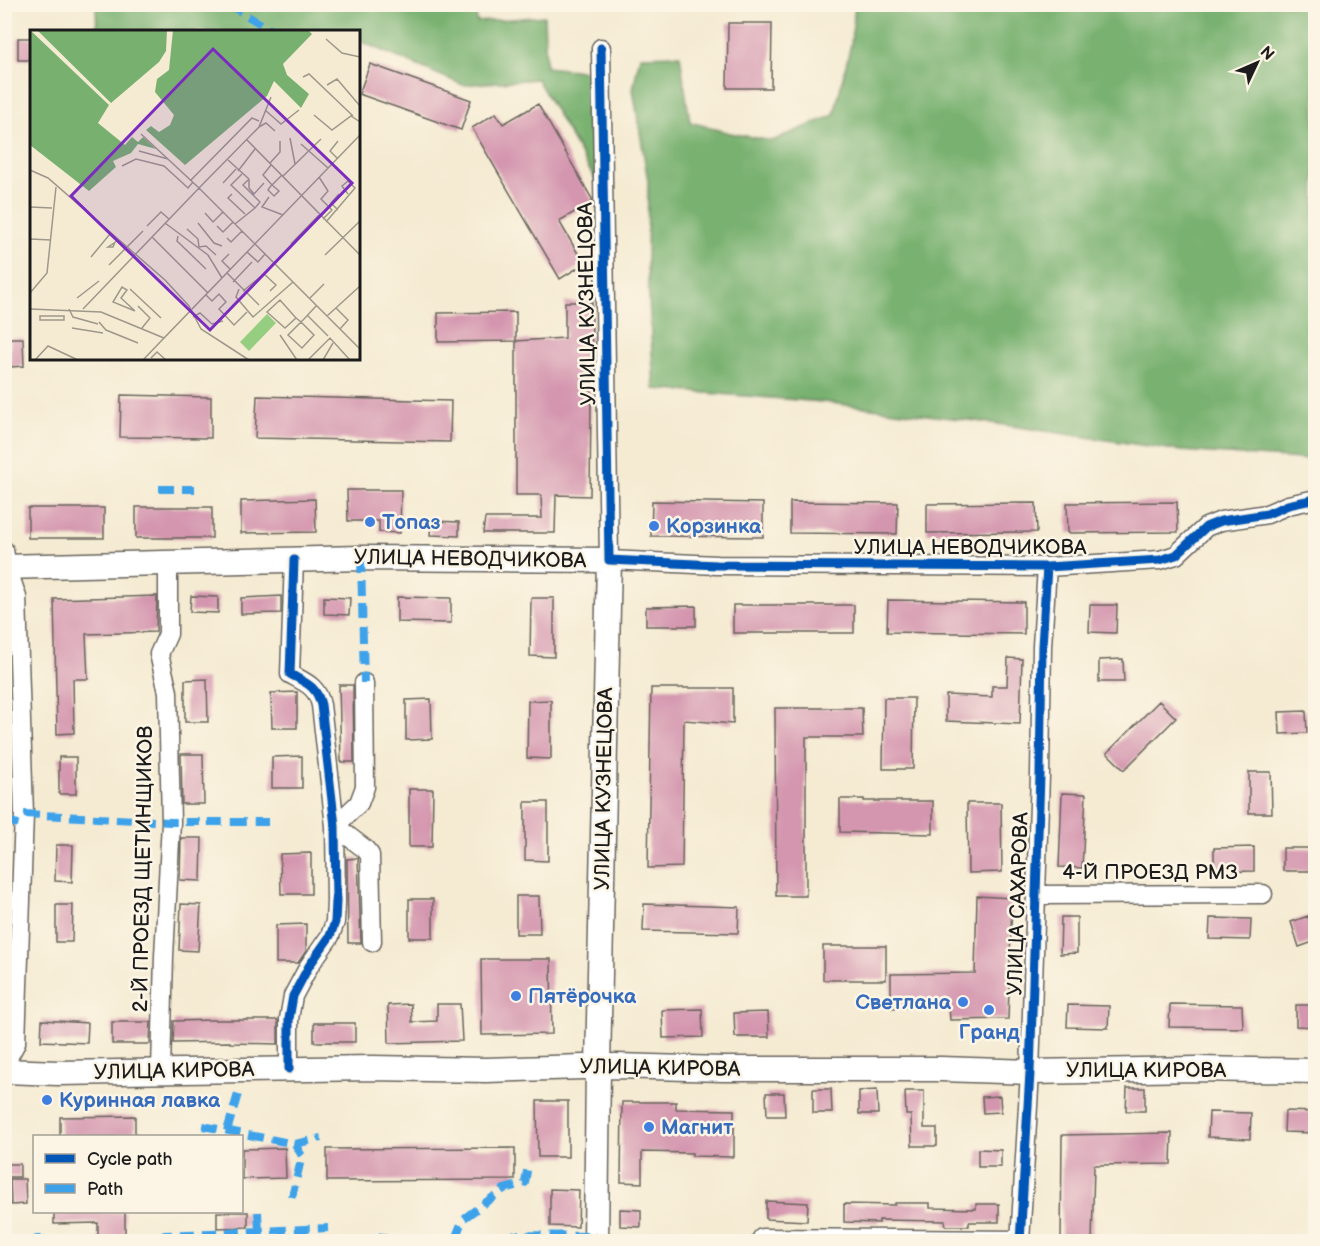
<svg xmlns="http://www.w3.org/2000/svg" width="1320" height="1246" viewBox="0 0 1320 1246" font-family="'Balsamiq Sans',sans-serif">
<style>
.forest{fill:#78b16f;stroke:#4a6646;stroke-width:1.5}
.building{fill:#d496af}
.lines{fill:none;stroke-linecap:round;stroke-linejoin:round}
.street-casing{stroke:#68645c;stroke-width:21}
.secondary-casing{stroke:#68645c;stroke-width:27}
.street{stroke:#fff;stroke-width:18}
.secondary{stroke:#fff;stroke-width:24}
.quiet{stroke:#3da2ea;stroke-width:8;stroke-dasharray:15 8;stroke-linecap:butt}
.cycleway-casing{stroke:#fcf5e5;stroke-width:13}
.cycleway{stroke:#0057b8;stroke-width:9}
.shop-dot{fill:#3f7fe0;stroke:#fcf5e5;stroke-width:2}
.labels{text-anchor:middle;dominant-baseline:central;stroke-width:5;stroke-linejoin:round;paint-order:stroke}
.street-label{font-size:21px;fill:#1c1c1c;stroke:#fcf5e5}
.shop-label{font-size:21px;font-weight:bold;fill:#366cbe;stroke:#fcf5e5;text-anchor:start}
.inset-road{fill:none;stroke:#9e988a;stroke-width:1.5}
.view{fill:#7b2cbf;fill-opacity:0.15;stroke:#7b2cbf;stroke-width:3}
.inset-edge{fill:none;stroke:#1c1c1c;stroke-width:3}
</style>
<rect width="100%" height="100%" fill="#fcf5e5"/>
<filter id="ink" filterUnits="userSpaceOnUse"><feTurbulence type="fractalNoise" baseFrequency=".0167" numOctaves="2"/><feDisplacementMap in="SourceGraphic" scale="12" xChannelSelector="R" yChannelSelector="G"/><feConvolveMatrix kernelMatrix="1 2 1 2 8 2 1 2 1" color-interpolation-filters="sRGB"/></filter>
<filter id="wash" filterUnits="userSpaceOnUse"><feTurbulence type="fractalNoise" baseFrequency=".008" numOctaves="4" result="noise"/><feDisplacementMap in="SourceGraphic" scale="24" xChannelSelector="R" yChannelSelector="G"/><feGaussianBlur stdDeviation="1.35" result="paint"/><feColorMatrix in="noise" values="0 0 0 0 0 0 0 0 0 0 0 0 0 0 0 0 0 1.4 0 .05"/><feComposite in="paint" operator="in"/></filter>
<g filter="url(#wash)">
<rect width="100%" height="100%" fill="#f5ebd3"/>
<!-- forest -->
<path class="forest" d="M475,4l2,18 67,-6 2,51 46,5 6,112 -61,-105 -74,6 -104,-44 -1,-9 -261,-1 -1,-26z
M855,5h460v455l-133,-9 -191,-28 -168,-21 -169,-13 -7,-125 1,-83 -15,-92 7,-33 40,-1 10,67 40,11 42,8 62,-26 17,-71z"/>
<g id="blocks">
<!-- building -->
<path class="building" d="M728,23h44l-1,65h-44z
M18,38h14v22h-14z
M370,64l101,36 -10,30 -102,-36z
M538,104l54,95v3l-33,19 25,43 -24,15 -88,-151 24,-15 7,11z
M565,302h27l-2,194 -34,-1 -1,38h-72l2,-15h57l-1,-23h-25v-154l49,-3z
M516,312v29l-78,1v-29z
M10,338h13l1,28 -14,1z
M121,395l90,2v41l-91,-1z
M257,396l194,5 -1,41 -195,-4z
M347,490h54l-1,43 -21,-1v-11h-31z
M315,499l1,33 -75,1v-32z
M652,501l111,2v34l-112,-1z
M790,502l108,1 -1,31 -107,-1z
M1177,502l1,30 -110,1 -1,-30z
M1036,503l1,29 -110,1v-29z
M136,507h76v31h-76z
M28,508h76v30h-76z
M431,521l28,1v14l-29,-1z
M157,596l-1,36 -70,2 2,45h-15l1,54 -17,1 -3,-135z
M191,596l27,1v16l-28,-1z
M281,596v17l-40,1v-16z
M324,597l26,1 -1,17 -25,-1z
M397,597l54,1v25l-54,-1z
M531,598h23v59l-24,-1z
M888,600l136,2v32l-137,-2z
M733,605h121v28h-121z
M1090,605h27l-1,28 -27,-1z
M696,606v20h-50v-19z
M1008,658l14,1 -2,65 -74,-3v-26l46,2v-11h15z
M1123,659l1,23h-25v-22z
M207,679l1,43h-23v-42z
M339,685h14l1,77h-13z
M651,688h82v36l-49,-4 -2,147 -34,1z
M297,692v36h-25l-1,-35z
M884,698h30l-1,71h-30z
M431,699l1,40 -26,1v-40z
M551,700v59l-24,-1 1,-57z
M1159,701l17,17 -52,52 -17,-17z
M775,708h87l1,29h-57v159h-30z
M1306,711l1,22 -27,1 -1,-22z
M181,754h22l1,50h-22z
M302,756v32h-30v-31z
M59,757h17v37h-17z
M1249,772h22l1,41h-23z
M409,789h24l-1,58h-23z
M1062,793l24,1 -4,74 -23,-1z
M840,799h24v2h69v33l-93,-2z
M525,802h23v59l-23,-1z
M967,803h34l1,69 -34,1z
M181,838h21l-1,43 -21,-1z
M56,845h17l-1,37 -17,-1z
M1254,847v24l-40,1v-24z
M1283,848h33v23h-33z
M311,853v41h-30l-1,-40z
M358,858l3,85h-13l-1,-84z
M516,896h23l1,38h-24z
M977,896l35,2 -4,121 -58,1 -1,-14 -58,2v-34l84,-1z
M409,899h24v39h-24z
M181,904l20,1 -3,46 -19,-1z
M644,904l95,3 -1,26 -95,-2z
M56,905h17l-1,37h-16z
M1308,916l2,6 6,-2v21l-17,6 -8,-25z
M1061,917h16v36l-17,1z
M1210,918l41,1 -1,21 -41,-1z
M306,924v27l-8,12h-22v-38z
M823,946h63v34h-63z
M481,959h70l1,75 -70,1z
M411,1004l1,18 25,-1v-17h23l2,37 -73,2 -1,-38z
M1170,1004l72,1 1,23 -74,-1z
M1068,1005l41,1 -1,22 -41,-1z
M1296,1005h20v22l-20,-1z
M702,1009l1,28 -40,1 -1,-28z
M768,1012l1,25h-34l-1,-24z
M42,1020l46,3 -1,20 -46,-2z
M213,1020h65v24l-48,-1v-1l-57,1 1,-22z
M112,1022h39l-1,22h-38z
M314,1023h41v19h-41z
M1127,1088h18v23h-19z
M813,1089h18l1,24h-19z
M877,1090l1,24h-19v-23z
M905,1091h19v37h13v18h-25l-1,-31h-5z
M766,1093h18l1,23h-18z
M1000,1096l1,16 -18,1 -1,-16z
M537,1101h31v56h-30z
M622,1102h54v7l58,1v47l-42,-1v-3l-50,-1v31l-21,-1z
M1285,1111l31,1v21l-32,-1z
M1209,1112l42,1 -1,26 -42,-2z
M135,1116v21h-75v-20z
M1172,1133l-1,31 -77,1 -2,77h-31l1,-107z
M285,1148l1,30 -44,1v-30z
M515,1148v32l-188,1v-32z
M978,1149l23,1v17h-23z
M4,1164h16v13h-16z
M10,1179h15l1,25 -15,1z
M550,1189l29,1 -1,37 -28,-1z
M766,1201l42,2 -1,18 -41,-2z
M895,1203h35v5l46,1v-5h23v18h-30v4h-23l-1,-5 -66,-1v3l-35,-1v-18l51,1z
M620,1209l21,1v17l-21,-1z
M54,1212h71v30h-27v-19l-44,1z
M217,1212h31v15l-31,1z"/>
</g>
</g>
<g filter="url(#ink)">
<use href="#blocks" fill-opacity="0" stroke="#68645c" stroke-width="1.5"/>
<g class="lines">
<!-- street casing -->
<g class="street-casing">
<path id="street" d="M601,48l8,512 108,5 330,2 113,-7 16,-5 30,-28 15,-6 46,-7 21,-9 28,-6
M4,550l3,17 10,30 7,217 -8,229 -12,22
M364,683l1,104 -6,16 -24,23 30,23 5,6 2,87
M1036,895l227,-1
M289,1069v-50l4,-23 16,-30 21,-30 5,-14 1,-21 -1,-75 -14,-121c-4,-19 -15,-22 -31,-31l4,-114
M161,1071l3,-115 7,-134 -3,-130 -9,-38 9,-20v-72
M762,1238l258,2
M1020,1242l10,-170 10,-297 2,-129 5,-79"/>
</g>
<!-- secondary casing -->
<g class="secondary-casing">
<path id="secondary" d="M4,567l357,-9 248,2 -11,506 -2,176
M4,1071l54,2 314,-5 114,2 130,-4 107,3h218l89,3 167,-3 119,2"/>
</g>
<!-- street -->
<use href="#street" class="street"/>
<!-- secondary -->
<use href="#secondary" class="secondary"/>
<!-- quiet -->
<path class="quiet" d="M228,4l46,28
M159,489h36
M361,558l3,125
M24,814l147,8h97
M4,821l20,4
M203,1126l92,18 7,12 -10,41
M227,1131l13,-44
M295,1144l26,-6
M258,1212l1,19
M38,1235l1,7
M455,1239l8,-20 41,-30 21,-6 3,-18
M163,1242l1,-7 164,-7
M382,1242l1,-9
M506,1242l9,-7 81,1"/>
<!-- cycleway casing -->
<g class="cycleway-casing">
<path id="cycleway" d="M601,48l8,512 108,5 330,2 113,-7 16,-5 30,-28 15,-6 46,-7 21,-9 28,-6
M289,1069v-50l4,-23 16,-30 21,-30 5,-14 1,-21 -1,-75 -14,-121c-4,-19 -15,-22 -31,-31l4,-114
M1020,1242l10,-170 10,-297 2,-129 5,-79"/>
</g>
<!-- cycleway -->
<use href="#cycleway" class="cycleway"/>
</g>
</g>
<!-- markers -->
<g class="shop-dot">
<circle cx="370" cy="522" r="6"/>
<circle cx="654" cy="526" r="6"/>
<circle cx="516" cy="996" r="6"/>
<circle cx="963" cy="1002" r="6"/>
<circle cx="989" cy="1010" r="6"/>
<circle cx="47" cy="1100" r="6"/>
<circle cx="649" cy="1127" r="6"/>
</g>
<g class="labels">
<!-- street labels -->
<g class="street-label">
<text transform="translate(587 304) rotate(-91)">УЛИЦА КУЗНЕЦОВА</text>
<text x="970" y="547">УЛИЦА НЕВОДЧИКОВА</text>
<text transform="translate(470 559) rotate(1)">УЛИЦА НЕВОДЧИКОВА</text>
<text transform="translate(604 789) rotate(-89)">УЛИЦА КУЗНЕЦОВА</text>
<text transform="translate(143 869) rotate(-89)">2-Й ПРОЕЗД ЩЕТИНЩИКОВ</text>
<text x="1150" y="872">4-Й ПРОЕЗД РМЗ</text>
<text transform="translate(1018 904) rotate(-88)">УЛИЦА САХАРОВА</text>
<text transform="translate(660 1068) rotate(1)">УЛИЦА КИРОВА</text>
<text x="1146" y="1070">УЛИЦА КИРОВА</text>
<text transform="translate(174 1071) rotate(-1)">УЛИЦА КИРОВА</text>
</g>
<!-- shop labels -->
<g class="shop-label">
<text x="382" y="522">Топаз</text>
<text x="666" y="526">Корзинка</text>
<text x="528" y="996">Пятёрочка</text>
<text x="951" y="1002" text-anchor="end">Светлана</text>
<text x="989" y="1032" text-anchor="middle">Гранд</text>
<text x="59" y="1100">Куринная лавка</text>
<text x="661" y="1127">Магнит</text>
</g>
</g>
<!-- overview -->
<g transform="translate(30 30)">
<rect width="330" height="330" fill="#f5ebd3"/>
<path d="M237,284l9,9 -27,28 -9,-9z" fill="#95ce81"/>
<path d="M0,0l79,75 -11,18 27,22 7,-8 6,5 5,-5 13,12 -18,-5 -7,9 -18,8 3,6 -27,24 -59,-46zM7,0h130l-1,21 -7,11 -48,41zM143,0h135l4,4 -29,30 4,11 22,19 -8,14 -27,-27 -7,15 -82,69 -39,-35 5,-4 8,6 11,-7 4,-10 -19,-23 2,-13 12,-9z" fill="#78b16f"/>
<path class="inset-road" d="M296,9l16,14 18,4M273,47l6,-3 44,42M297,55l10,-6 23,27M235,80l16,14 18,-14M284,85l18,15 19,-14 9,6M229,97l7,-4 9,8M111,104l58,54 60,-61 12,-30M260,108l5,26M217,110l113,115M271,114l27,24M109,121l29,8M308,129l-8,-8 8,-10M198,130l21,19M240,133l10,-11v-11M241,135l-8,10 9,10 7,6 -5,5 -6,-6 2,-3 12,-12M92,136l14,-7 28,7 24,22 5,-6M0,140l18,8 117,102 24,26 12,23 48,31M208,141l17,-22M212,144l-11,11 24,23 5,-6 -17,-17 6,-6M253,146l38,-37M289,147l9,14 -7,8 11,11 -9,9M219,149v9l5,6 10,-11M161,150l61,-62 7,3M193,153l13,-14M202,164l-4,4 17,16M239,167l-7,10 21,8M0,177l22,1M308,180l-7,-7 8,-9M175,183l8,9 10,-10M296,192l29,-34 -7,-7 -6,5 6,8M135,193l43,32 14,23M168,193l16,20 8,3M205,194l20,-16M117,196l14,-14 8,7M187,196l6,6 10,-10M157,199l11,10 1,8 7,-1 10,9M148,206l-1,5 29,28M122,207l56,56M197,208l4,4 11,-11M0,209l21,1M85,212l-2,5h-5l9,-6M261,214l28,-29M217,222l11,10 7,-8M199,224l-7,7 8,8M295,225l35,-34M61,227l19,-23M79,235l34,-34M197,243l32,32M203,252l19,-20M100,259l31,29M209,259l-3,8 17,20 40,-35M213,261l21,-17 12,11 -6,6M0,263l17,-20 9,-86M176,265l6,6 7,-7 7,8 -7,7 15,16 13,-13M47,268l22,-17M280,268l14,-14M108,276l12,12 -8,10M306,278l12,12 -8,9M0,279l71,3 63,26 196,-203M39,279l4,8 25,7M53,279l116,-121 161,161M105,281l-22,-9 9,-15 5,3 -6,8 14,13M277,285l21,21M10,286h24v4h-24zM297,286l33,-30M163,287l7,-4 12,11 11,-3M266,288l-16,-18 -13,12 18,16 11,-10 5,4 13,13 -12,13 -14,-13 16,-16 13,-14M69,292l7,8 32,13M42,298l31,5M250,305l17,25M121,328l6,-6 9,8M5,330l13,-14 30,14M113,330l21,-22M278,330l22,-22 20,22M293,330l10,-17"/>
<path class="view" d="M183,19l139,134 -142,147 -139,-134z"/>
<rect width="330" height="330" class="inset-edge"/>
</g>
<!-- margin -->
<rect width="1320" height="1246" fill="none" stroke="#fcf5e5" stroke-width="24"/>
<!-- legend -->
<rect x="33" y="1135" width="210" height="78" fill="#fcf5e5" stroke="#a29e95" stroke-width="1.5"/>
<rect x="45" y="1154" width="30" height="9" fill="#0057b8" stroke="#a29e95" stroke-width="1.5"/>
<text x="87" y="1165" font-size="18" fill="#1c1c1c">Cycle path</text>
<rect x="45" y="1184" width="30" height="9" fill="#3da2ea" stroke="#a29e95" stroke-width="1.5"/>
<text x="87" y="1195" font-size="18" fill="#1c1c1c">Path</text>
<!-- north arrow -->
<g transform="translate(1257 63) rotate(46)" stroke="#fcf5e5" stroke-width="4.5" paint-order="stroke">
<path d="M0-4.5L10 22L0 15L-10 22Z" fill="#1c1c1c"/>
<text y="-9" font-size="16" font-weight="bold" text-anchor="middle" fill="#1c1c1c">N</text>
</g>
</svg>
